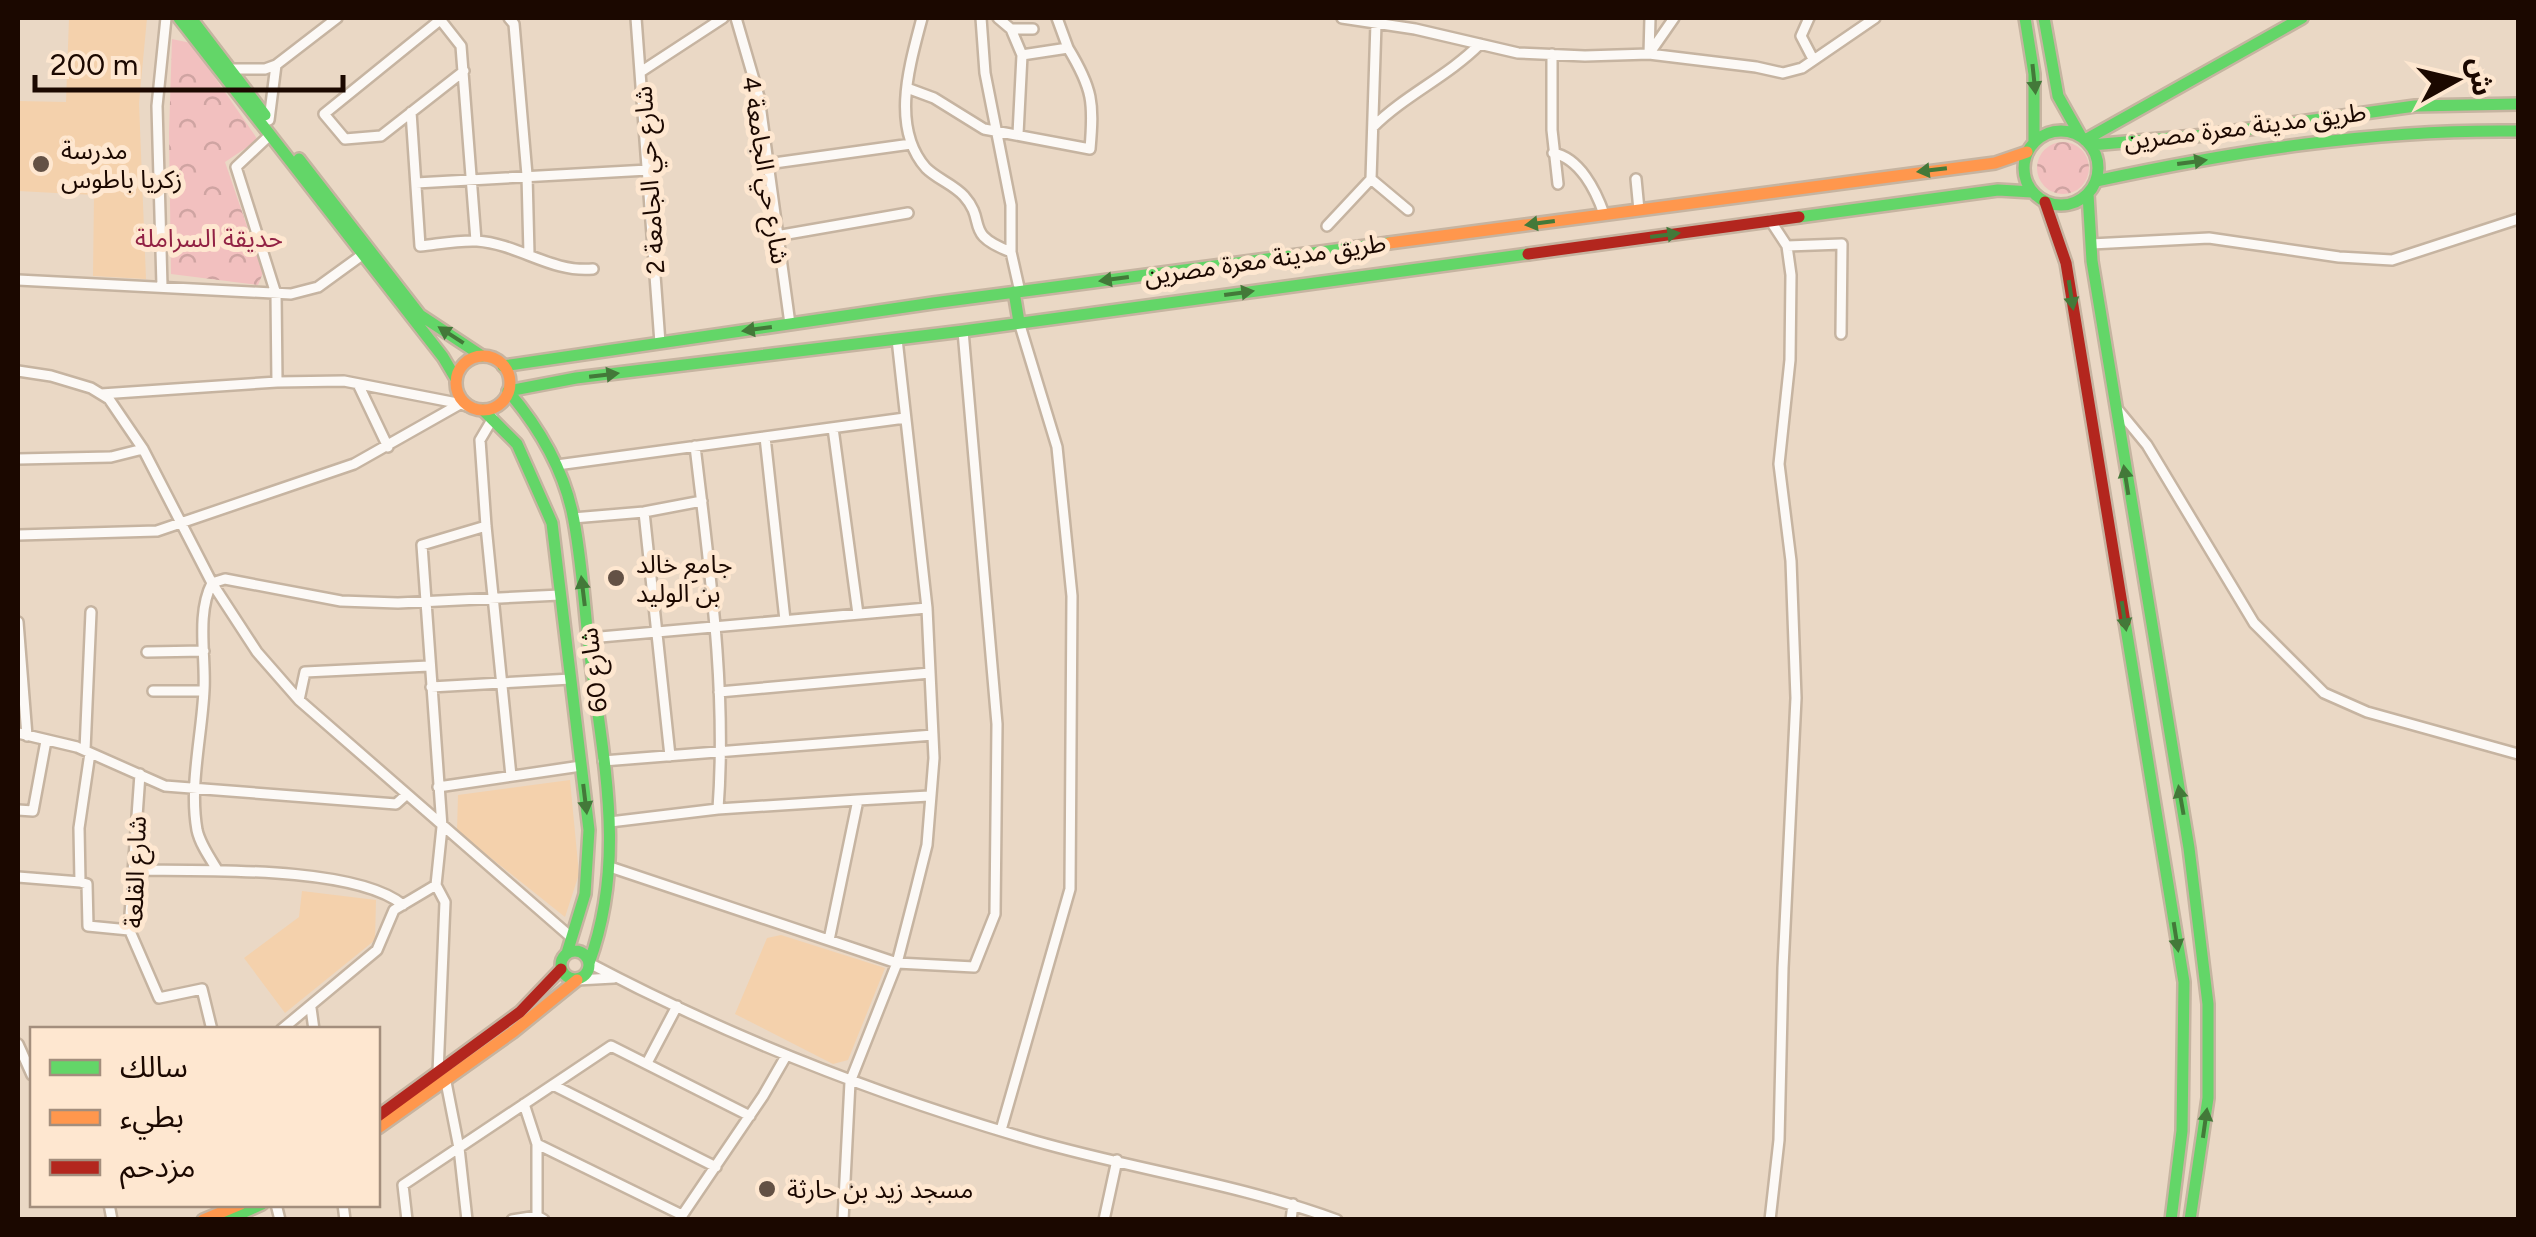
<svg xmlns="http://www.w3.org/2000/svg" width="2536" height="1237" viewBox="0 0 2536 1237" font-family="Figtree,'Noto Sans Arabic',sans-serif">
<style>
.built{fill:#f4d1ac}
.park{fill:url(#park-crowns)}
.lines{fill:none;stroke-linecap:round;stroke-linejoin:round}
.street-casing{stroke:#c6b4a1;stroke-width:14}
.fast-casing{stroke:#c6b4a1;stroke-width:16}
.slow-casing{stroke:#c6b4a1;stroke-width:16}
.jam-casing{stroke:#c6b4a1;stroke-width:16}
.street{stroke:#fcf9f6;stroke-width:9}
.fast{stroke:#63d668;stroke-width:11}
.slow{stroke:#ff974d;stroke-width:11}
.jam{stroke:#b3261e;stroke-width:11}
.oneway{fill:#437939}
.poi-dot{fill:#635145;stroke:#fee7d0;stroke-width:4}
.labels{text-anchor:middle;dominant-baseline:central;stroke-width:10;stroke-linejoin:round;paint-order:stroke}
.street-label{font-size:25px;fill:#1b0800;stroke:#fee7d0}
.poi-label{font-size:25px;fill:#1b0800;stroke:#fee7d0;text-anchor:start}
.park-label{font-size:25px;fill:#922244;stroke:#fee7d0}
</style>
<defs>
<pattern id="park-crowns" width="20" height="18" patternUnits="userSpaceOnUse" patternTransform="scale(2.5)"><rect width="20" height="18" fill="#f2c0bf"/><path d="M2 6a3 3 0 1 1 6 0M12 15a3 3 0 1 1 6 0" fill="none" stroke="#cfa4a2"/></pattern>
</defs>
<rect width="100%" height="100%" fill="#ead8c5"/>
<!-- built -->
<path class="built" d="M69,18h78l-8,85 7,176 -53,-3 1,-81 -76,-4v-90l48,1z
M570,780l9,94 -14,43 -108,-86 1,-36z
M302,891l74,9 -1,40 -90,73 -41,-55 55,-41z
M781,935l104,33 -37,92 -15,4 -98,-50 32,-76z"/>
<!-- park -->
<path class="park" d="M172,39l19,4 67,97 -33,22 38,111 -5,12 -87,-11 -2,-141z
M2037 168a26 26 0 1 1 52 0a26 26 0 1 1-52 0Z"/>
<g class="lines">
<!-- street casing -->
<g class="street-casing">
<path id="street" d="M439,18l22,28 15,195
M509,18l5,6 13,151 2,79
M636,18l24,325
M736,18l23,79 31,227
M922,18c-12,46 -32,109 4,150 11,11 27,16 38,28 24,27 -2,37 47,56
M981,18l4,55 26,132v47l9,40
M998,18l13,11 11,26 46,-7 -11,-30
M1342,18l73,11 103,24 67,3 64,-2 107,13 27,6 19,-5 73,-50
M1809,18l-8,18 12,23
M440,20l-116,94 21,25 36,-3 83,-65
M1011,29h22
M1552,54v76l6,54
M1649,54l25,-36
M1649,54l1,-36
M231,69h34l11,-4
M642,71l81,-53
M907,88l27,10 50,31 106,20c4,-46 3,-60 -22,-101
M411,112l9,134c19,-2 39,-6 57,-5 42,3 74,32 116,28
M269,120l7,-55 61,-47
M1373,127c32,-32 74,-50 107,-83
M1018,134l4,-79
M270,135l-34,32 40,127 1,88
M1553,153c27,5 43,38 51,61
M767,164l144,-20
M1371,179l37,31
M1636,179l3,31
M416,183l232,-13
M1327,226l44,-47 5,-156
M776,236l132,-23
M2091,244l118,-6 130,19 53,3 126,-41
M1787,246l55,-2 -1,90
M18,280l273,14 27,-7 44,-32
M162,286l-5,-180 9,-88
M18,371l33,5 40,12 18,11 34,50 69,134 45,69 42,48 273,238
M358,384l30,63
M101,394l176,-12 67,-1 113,22
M2119,411l28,34 107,178 70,70 43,19 151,42
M493,418l-13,22 6,86 25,250
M833,428l25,186
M765,437l20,183
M695,446c14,120 32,242 23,363
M18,459l93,-2 32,-8
M557,465l348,-47
M644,512l26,244
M573,518l71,-6 58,-11
M18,535l139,-4 197,-67 106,-60 14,4
M18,622l9,114
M589,638l338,-30
M147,652l57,-1
M431,687l140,-8
M153,691h51
M719,692l211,-19
M299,700l6,-28 124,-6
M18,733l59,14 88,39 231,18 10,-9
M85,750l6,-138
M603,761l330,-26
M140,774l-11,155 30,69 43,-9 10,41
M438,787l143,-21
M858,800l71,-4
M18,810l15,1 13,-70
M610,822l108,-13 140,-9 -29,140
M613,868l284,95 77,4 21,-53 2,-190 -34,-393
M133,870c65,1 221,-5 270,35
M218,871c-8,-13 -18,-27 -21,-41 -8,-45 5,-95 7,-140 2,-33 -8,-76 8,-107l13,-4 116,22 57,2 162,-8
M18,877l62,5 -1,-54 11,-75
M80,882l7,2 1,42 41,4
M436,885l9,17 -7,171
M589,963c142,75 291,133 446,178 101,29 201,42 302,79
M577,980l37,-2
M311,1008l3,22
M281,1030l96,-80 17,-40 42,-25 6,-58 -20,-282 64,-19
M18,1044l14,31
M647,1063l30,-57
M446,1082l13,66 8,72
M553,1085l163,82
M524,1104l13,40 145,71
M1001,1130l69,-241 2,-293 -15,-149 -38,-125
M537,1144v72
M109,1204l3,16
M276,1204l4,16
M343,1204l2,16
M681,1217l82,-121 23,-40
M407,1220l-4,-35 208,-139 139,70
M512,1220l25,-4 7,4
M843,1220l7,-138 47,-119 17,-66 13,-52 7,-87 -7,-150 -30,-269
M1104,1220l13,-60
M1291,1220l2,-16
M1770,1220l9,-80 4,-172 13,-270 -5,-137 -12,-97 11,-104 1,-85 -4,-29 -17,-26"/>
</g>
<!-- fast casing -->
<g class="fast-casing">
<path id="fast" d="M179,18l264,339 13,22
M191,18l74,97
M2025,18l9,56v67
M2044,18l14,78 22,39
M2024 168a37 37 0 1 1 74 0a37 37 0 1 1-74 0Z
M2085,140l217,-122
M2091,145l115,-10 209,-29 103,-2
M299,159l121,156 62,41
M2096,181c140,-30 278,-52 422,-50
M2088,194l4,67 97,587 19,156v94l-18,122
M1799,217l199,-27 34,2
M1014,292l5,30
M503,366l430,-63 456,-60
M508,391l68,-13 387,-47 565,-77
M508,391c29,34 54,76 64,120 10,46 12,97 18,144 13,106 37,204 -1,308
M483,410l34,34 35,79 37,307 -4,64 -18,59
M2125,622l59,360 -2,149 -11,89
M561 965a14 14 0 1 1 28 0a14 14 0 1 1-28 0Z
M227,1220l35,-16"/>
</g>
<!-- slow casing -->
<g class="slow-casing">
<path id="slow" d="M1389,243l606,-80 32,-11
M456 383a27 27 0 1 1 54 0a27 27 0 1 1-54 0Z
M378,1128l135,-96 64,-52
M203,1220l38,-16"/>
</g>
<!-- jam casing -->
<g class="jam-casing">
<path id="jam" d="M2045,202l21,61 59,359
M1528,254l271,-37
M378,1116l142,-104 41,-43"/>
</g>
<!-- street -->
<use href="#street" class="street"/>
<!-- fast -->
<use href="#fast" class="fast"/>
<!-- slow -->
<use href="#slow" class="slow"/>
<!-- jam -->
<use href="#jam" class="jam"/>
</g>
<!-- one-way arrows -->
<defs><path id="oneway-solid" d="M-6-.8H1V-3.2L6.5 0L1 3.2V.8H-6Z" transform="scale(2.5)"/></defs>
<g class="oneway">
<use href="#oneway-solid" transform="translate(2034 79) rotate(84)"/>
<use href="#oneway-solid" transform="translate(2192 162) rotate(-8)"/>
<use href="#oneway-solid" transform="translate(1932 170) rotate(173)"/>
<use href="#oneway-solid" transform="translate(1540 223) rotate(172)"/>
<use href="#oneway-solid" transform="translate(1665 235) rotate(-8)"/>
<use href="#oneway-solid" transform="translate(1114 279) rotate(172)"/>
<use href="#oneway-solid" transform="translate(1239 293) rotate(-8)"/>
<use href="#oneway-solid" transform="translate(2071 295) rotate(81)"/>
<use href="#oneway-solid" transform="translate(757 329) rotate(172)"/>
<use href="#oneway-solid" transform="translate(451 335) rotate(-147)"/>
<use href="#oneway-solid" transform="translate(604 375) rotate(-7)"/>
<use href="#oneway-solid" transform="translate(2126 480) rotate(-99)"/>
<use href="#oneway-solid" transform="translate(583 591) rotate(-97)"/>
<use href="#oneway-solid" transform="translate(2124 616) rotate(81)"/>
<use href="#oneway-solid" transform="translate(585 799) rotate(83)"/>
<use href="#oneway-solid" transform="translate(2181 800) rotate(-100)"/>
<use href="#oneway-solid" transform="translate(2176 937) rotate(81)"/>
<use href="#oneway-solid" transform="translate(2205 1123) rotate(-82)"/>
</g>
<!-- markers -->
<g class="poi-dot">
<circle cx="41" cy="164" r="10"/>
<circle cx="616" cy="578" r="10"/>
<circle cx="767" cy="1189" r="10"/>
</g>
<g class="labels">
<!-- street labels -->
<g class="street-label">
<text transform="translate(2245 126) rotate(-7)">طريق مدينة معرة مصرين</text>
<text transform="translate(766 170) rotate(81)">شارع حي الجامعة 4</text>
<text transform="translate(649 180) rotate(-94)">شارع حي الجامعة 2</text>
<text transform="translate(1265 259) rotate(-8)">طريق مدينة معرة مصرين</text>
<text transform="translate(593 670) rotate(-97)">شارع 60</text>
<text transform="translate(135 872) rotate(-88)">شارع القلعة</text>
</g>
<!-- poi labels -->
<g class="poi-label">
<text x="61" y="150">مدرسة<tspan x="61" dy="29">زكريا باطوس</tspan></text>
<text x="636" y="564">جامع خالد<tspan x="636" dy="29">بن الوليد</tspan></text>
<text x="787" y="1189">مسجد زيد بن حارثة</text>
</g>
<!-- park labels -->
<g class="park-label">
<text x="209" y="238">حديقة السراملة</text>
</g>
</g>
<!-- border -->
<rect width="2536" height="1237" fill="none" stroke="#1b0800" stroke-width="40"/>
<!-- legend -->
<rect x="30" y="1027" width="350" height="180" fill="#fee7d0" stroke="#a38e7d" stroke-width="2.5"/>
<rect x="50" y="1060" width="50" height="15" fill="#63d668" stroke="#a38e7d" stroke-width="2.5"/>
<text x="120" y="1077" font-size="30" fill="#1b0800">سالك</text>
<rect x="50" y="1110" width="50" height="15" fill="#ff974d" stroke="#a38e7d" stroke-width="2.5"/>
<text x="120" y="1127" font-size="30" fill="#1b0800">بطيء</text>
<rect x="50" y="1160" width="50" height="15" fill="#b3261e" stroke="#a38e7d" stroke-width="2.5"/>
<text x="120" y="1177" font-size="30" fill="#1b0800">مزدحم</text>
<!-- north arrow -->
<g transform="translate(2456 80) rotate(82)" stroke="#fee7d0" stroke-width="8" paint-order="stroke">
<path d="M0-8L18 38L0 25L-18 38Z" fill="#1b0800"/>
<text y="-15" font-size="28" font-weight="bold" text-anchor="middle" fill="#1b0800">ش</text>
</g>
<!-- scale -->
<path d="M35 75v15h308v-15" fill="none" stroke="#1b0800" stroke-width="5"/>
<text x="50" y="75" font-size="30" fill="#1b0800" stroke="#fee7d0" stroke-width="8" paint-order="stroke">200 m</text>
</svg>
